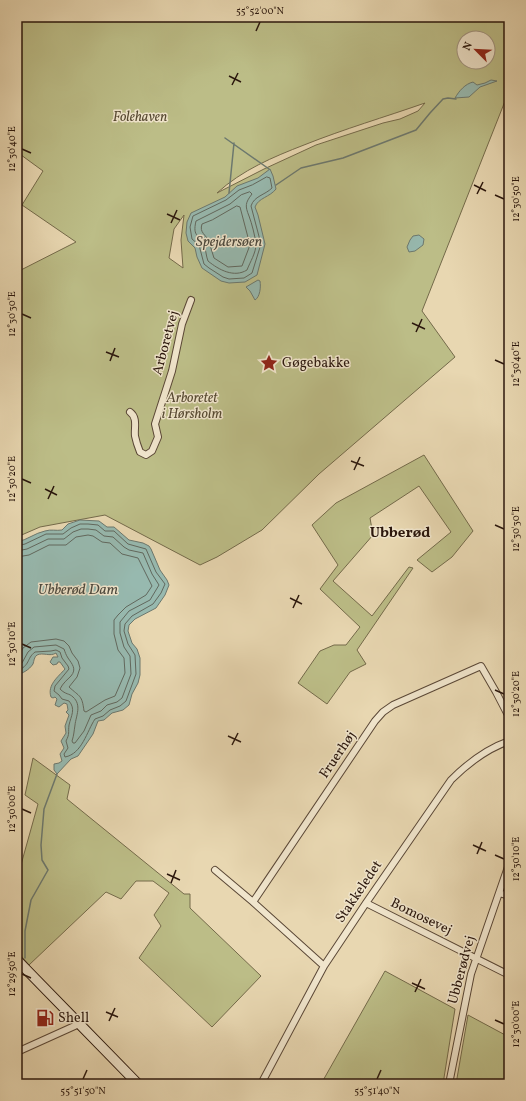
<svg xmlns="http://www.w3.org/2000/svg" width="526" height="1101" viewBox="0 0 526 1101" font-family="Vollkorn,serif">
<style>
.green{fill:#bcbd87;stroke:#746a4a;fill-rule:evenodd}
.water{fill:#97b9af;stroke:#6c786e}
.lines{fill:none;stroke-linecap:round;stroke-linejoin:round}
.shore{stroke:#61685e;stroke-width:1}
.stream{stroke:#6c786e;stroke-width:1.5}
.minor-casing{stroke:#5a4736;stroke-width:8}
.secondary-casing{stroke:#2b170d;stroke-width:11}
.minor{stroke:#f0e5cc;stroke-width:6}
.secondary{stroke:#f0e5cc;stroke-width:9}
.ticks{fill:none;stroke:#2b170d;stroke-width:1.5}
.labels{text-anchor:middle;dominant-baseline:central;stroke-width:3;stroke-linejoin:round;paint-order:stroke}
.park-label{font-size:14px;font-style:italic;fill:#564932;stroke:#f0e5cc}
.street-label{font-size:14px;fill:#2b170d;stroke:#f0e5cc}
.poi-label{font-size:14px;fill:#2b170d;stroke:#f0e5cc;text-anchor:start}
.water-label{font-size:15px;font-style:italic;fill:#4b483e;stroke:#f0e5cc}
.neighbourhood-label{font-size:15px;font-weight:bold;fill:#2b170d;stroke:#f0e5cc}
.neatline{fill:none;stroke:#2b170d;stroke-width:1.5}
.ticks-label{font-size:10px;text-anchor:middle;fill:#2b170d}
</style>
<rect width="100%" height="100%" fill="#e8d7b1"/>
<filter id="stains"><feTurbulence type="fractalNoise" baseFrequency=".005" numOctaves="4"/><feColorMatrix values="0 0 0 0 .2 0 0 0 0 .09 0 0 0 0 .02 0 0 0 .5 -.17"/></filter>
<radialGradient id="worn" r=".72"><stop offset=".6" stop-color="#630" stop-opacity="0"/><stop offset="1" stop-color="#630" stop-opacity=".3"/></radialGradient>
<!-- green -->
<path class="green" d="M17,17h492v24l-2,2 2,2v46l-87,220 33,46 -136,117 -57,56 -45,27 -17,8 -95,-50 -65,12 -23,10v-265l59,-30 -54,-37 21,-34 -26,-19zM464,38h24v24h-24zM425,103l-7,8 -18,8 -17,4 -67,22 -52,24 -47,24c25,-23 56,-36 87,-48 40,-16 81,-28 121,-42zM184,215l-3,25 2,28 -14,-10 5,-29z
M424,455l49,76 -21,26 -20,15 -15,-12 34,-28 -32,-46 -49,32 3,17 -40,46 39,35 37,-49 4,1 -56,82 9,14 -16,8 -23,32 -29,-21 22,-32 14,-6h12l14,-18 -40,-38 18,-24 -26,-40 24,-22z
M33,758l37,27 -3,14 117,95h6v14l71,68 -49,51 -73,-69 22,-32 -7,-11 15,-22 -16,-12h-17l-15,18 -15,-7 -77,73 -12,-14v-72l21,-75 -13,-9z
M385,971l70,38 -12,75h-122z
M468,1015l41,22v47h-53z"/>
<!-- water -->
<path class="water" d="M491,80l6,1 -17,6 -11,10 -14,1c4,-7 10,-14 18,-16l4,3 8,-2z
M270,169l3,7 3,13c-6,8 -18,9 -21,18l3,8 7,29 -8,31 -12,7 -16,1 -8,-2 -19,-13 -5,-11 -2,-9 -7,-7 -2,-8 1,-11 4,-9 34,-16 12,-11 21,-8z
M419,235l5,4 -1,6 -8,6 -6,1 -2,-5 3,-7 3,-4z
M258,280l2,1c1,6 0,16 -5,19l-5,-9 -4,-4z
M80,520l19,1 8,6h7l15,13 14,3 6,3 2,3 9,21 7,10 2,5 -4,10 -9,13 -21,11 -6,6 -1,6 4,12 5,6 3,9v17l-2,8 -6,11 -3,11 -6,5 -11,3 -8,7 -6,1 -5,13 -15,22 -7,3 -14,15 -3,-4v-6l5,-1 3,-2 -2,-7 4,-6 -3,-7 5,-8 -1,-7 4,-11 -3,-3 2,-2 -1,-6 -3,-1 -5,4 -4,-2 2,-6 -2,-2 -2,1 -2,-1c-4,-12 7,-20 14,-28l-5,-7h-2l-1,2 -4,1 -3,-3 3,-5h5l-2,-4c-6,4 -13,-1 -19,2 -3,2 -3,6 -4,9 -4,6 -10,9 -16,11v-133c10,-2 18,-9 28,-11 6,-2 11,0 17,-1l6,-6z"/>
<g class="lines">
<!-- shore -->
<path class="shore" d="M267,177l3,1 2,10c-7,7 -18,8 -21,18l10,38 -9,29 -8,5 -15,1 -6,-2 -14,-9 -5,-4 -5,-19 -7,-6 -2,-12 3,-11 33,-16 13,-10 13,-5z
M250,192l2,2c-7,9 -7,12 -3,22 3,8 6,20 7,28 0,9 -6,18 -9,26 -13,8 -28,0 -39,-9 -2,-5 -2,-11 -4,-16 -4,-11 -12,-7 -8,-24l34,-17 11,-9z
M237,206l3,1 10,38 -8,21 -14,1 -14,-9c-2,-5 -3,-11 -5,-16 -3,-8 -10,-9 -7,-18l10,-4z
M17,546l8,-2 21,-10h17l8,-6 9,-4h8l10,1 7,6h9l14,13 18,5 10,23 9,12 -4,9 -8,11 -21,12 -7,8 -1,7 4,13 7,11 1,19 -10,27 -6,5 -10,4 -7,6 -8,3c-8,12 -13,35 -30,38l-1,-3 4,-6 -2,-7c4,-8 2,-8 3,-16 2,-9 7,-16 0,-24l-7,-2 -3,-4 -5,-4 1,-5 14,-17 -1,-3 -6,-8 -2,-6 -4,-2 -5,1 -16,1c-9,7 -4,13 -18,19
M17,551l10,-2 21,-10h16l9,-7 8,-3h7l8,1 8,6 9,1 11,10 5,3 14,3 9,21 7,11 -9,15 -21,11 -9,11v11l4,14 6,9 1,18 -9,24 -5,4 -10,3 -6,6 -10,4 -7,16 -9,12h-2l-1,-2c2,-6 2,-10 3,-16 1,-9 7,-20 -2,-28 -4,-4 -7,-2 -13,-8 3,-6 7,-9 11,-13 6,-7 1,-12 -3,-18 -2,-3 -3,-6 -4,-9l-8,-4 -22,2 -6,5 -6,11 -5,3
M17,557l12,-2 20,-10h17l10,-8 12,-2 5,1 9,6 8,1 12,11 16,4 14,28 -6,9 -20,12 -8,8 -4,5v14l4,16 6,8 1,15 -10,23 -10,4 -19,12 -2,-1c-2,-16 -4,-14 -15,-24l8,-10 3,-9 -2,-7 -6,-8 -3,-7 -5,-5 -8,-2 -25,3 -8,6 -6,11"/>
<!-- stream -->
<path class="stream" d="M225,138l44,31
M276,185l25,-17 42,-10 73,-28 14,-17 13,-14 5,-1 8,1
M229,193l5,-50
M25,958v-27l6,-31 17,-30 -6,-10 -1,-15 3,-36 13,-35
M17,985l2,-6"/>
<!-- minor casing -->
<g class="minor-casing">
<path id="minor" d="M130,412c8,6 4,16 5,24 1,5 3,11 5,16l6,3 6,-4 6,-14 -3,-13 17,-53 10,-47 9,-24
M215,870l38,32
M499,893l10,3
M366,903l143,72
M324,966l-71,-64 122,-181 8,-9 10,-7 88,-39 15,26 13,25
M17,1052l62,-28
M261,1084l63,-118 42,-63 85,-123c17,-17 35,-31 58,-39
M449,1084l22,-110 38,-110"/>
</g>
<!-- secondary casing -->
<g class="secondary-casing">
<path id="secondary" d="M17,960l121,124"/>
</g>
<!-- minor -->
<use href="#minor" class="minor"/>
<!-- secondary -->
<use href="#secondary" class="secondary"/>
</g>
<!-- ticks -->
<path class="ticks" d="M256,31l4,-9M229,76l12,6M232,85l6,-12M22,149l9,4M474,185l12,6M477,194l6,-12M495,195l9,4M167,214l13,6M171,223l6,-13M22,314l9,4M412,323l13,6M416,332l6,-13M106,352l13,5M495,360l9,4M110,361l5,-13M351,461l13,5M354,470l6,-13M22,479l9,4M45,489l12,6M48,499l6,-13M495,525l9,4M290,598l12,6M293,608l6,-13M22,644l9,4M495,690l9,4M228,736l13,6M232,745l6,-12M22,809l9,4M473,845l13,6M477,854l5,-12M495,855l9,4M167,874l13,6M171,883l5,-13M22,974l9,4M412,983l13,6M415,992l6,-13M106,1012l12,5M495,1020l9,4M109,1021l6,-13M83,1079l4,-9M377,1079l4,-9"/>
<!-- icons -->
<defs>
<g id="sight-bare" transform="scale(1.38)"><path d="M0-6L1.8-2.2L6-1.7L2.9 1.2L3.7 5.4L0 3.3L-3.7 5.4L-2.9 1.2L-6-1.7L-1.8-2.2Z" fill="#8f2418" stroke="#f0e5cc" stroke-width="2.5" paint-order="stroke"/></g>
<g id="fuel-bare" transform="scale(1.38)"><path d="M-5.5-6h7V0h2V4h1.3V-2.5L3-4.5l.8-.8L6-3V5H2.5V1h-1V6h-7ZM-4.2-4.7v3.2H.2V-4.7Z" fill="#8f2418" stroke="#f0e5cc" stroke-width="2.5" paint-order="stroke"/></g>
</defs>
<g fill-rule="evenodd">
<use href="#sight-bare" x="269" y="363"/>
<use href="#fuel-bare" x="45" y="1018"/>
</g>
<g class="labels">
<!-- park labels -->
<g class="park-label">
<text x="140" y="117">Folehaven</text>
<text x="192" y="398">Arboretet<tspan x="192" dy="16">i Hørsholm</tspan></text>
</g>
<!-- street labels -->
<g class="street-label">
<text transform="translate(166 343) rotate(-75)">Arboretvej</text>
<text transform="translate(338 755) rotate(-56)">Fruerhøj</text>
<text transform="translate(359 892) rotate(-56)">Stakkeledet</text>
<text transform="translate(421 917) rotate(26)">Bomosevej</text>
<text transform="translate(462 970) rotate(-75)">Ubberødvej</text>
</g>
<!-- poi labels -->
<g class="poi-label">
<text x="282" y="363">Gøgebakke</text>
<text x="58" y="1018">Shell</text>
</g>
<!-- water labels -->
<g class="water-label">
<text x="229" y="242">Spejdersøen</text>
<text x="78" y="590">Ubberød Dam</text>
</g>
<!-- neighbourhood labels -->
<g class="neighbourhood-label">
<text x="400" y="533">Ubberød</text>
</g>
</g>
<!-- margin -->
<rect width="526" height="1101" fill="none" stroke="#e8d7b1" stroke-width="44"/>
<!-- north arrow -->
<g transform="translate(476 50) rotate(294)"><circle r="19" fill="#f0e5cc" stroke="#a19380"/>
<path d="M0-3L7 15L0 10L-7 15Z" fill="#8f2418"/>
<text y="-6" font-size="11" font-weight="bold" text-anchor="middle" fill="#2b170d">N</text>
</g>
<rect x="22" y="22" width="482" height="1057" class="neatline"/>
<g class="ticks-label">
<text x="260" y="14">55°52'00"N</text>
<text transform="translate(11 149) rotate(-90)" y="4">12°30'40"E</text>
<text transform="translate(515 199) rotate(-90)" y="4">12°30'50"E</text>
<text transform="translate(11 314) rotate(-90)" y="4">12°30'30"E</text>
<text transform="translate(515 364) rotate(-90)" y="4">12°30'40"E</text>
<text transform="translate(11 479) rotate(-90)" y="4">12°30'20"E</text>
<text transform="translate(515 529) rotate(-90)" y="4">12°30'30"E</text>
<text transform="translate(11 644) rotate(-90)" y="4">12°30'10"E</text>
<text transform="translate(515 694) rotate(-90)" y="4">12°30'20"E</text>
<text transform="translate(11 809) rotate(-90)" y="4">12°30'00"E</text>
<text transform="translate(515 859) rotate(-90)" y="4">12°30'10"E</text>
<text transform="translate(11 974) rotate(-90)" y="4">12°29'50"E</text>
<text transform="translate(515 1024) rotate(-90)" y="4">12°30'00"E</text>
<text x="83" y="1094">55°51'50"N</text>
<text x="377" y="1094">55°51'40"N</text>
</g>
<rect width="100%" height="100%" filter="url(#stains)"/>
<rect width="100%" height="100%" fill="url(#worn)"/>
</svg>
